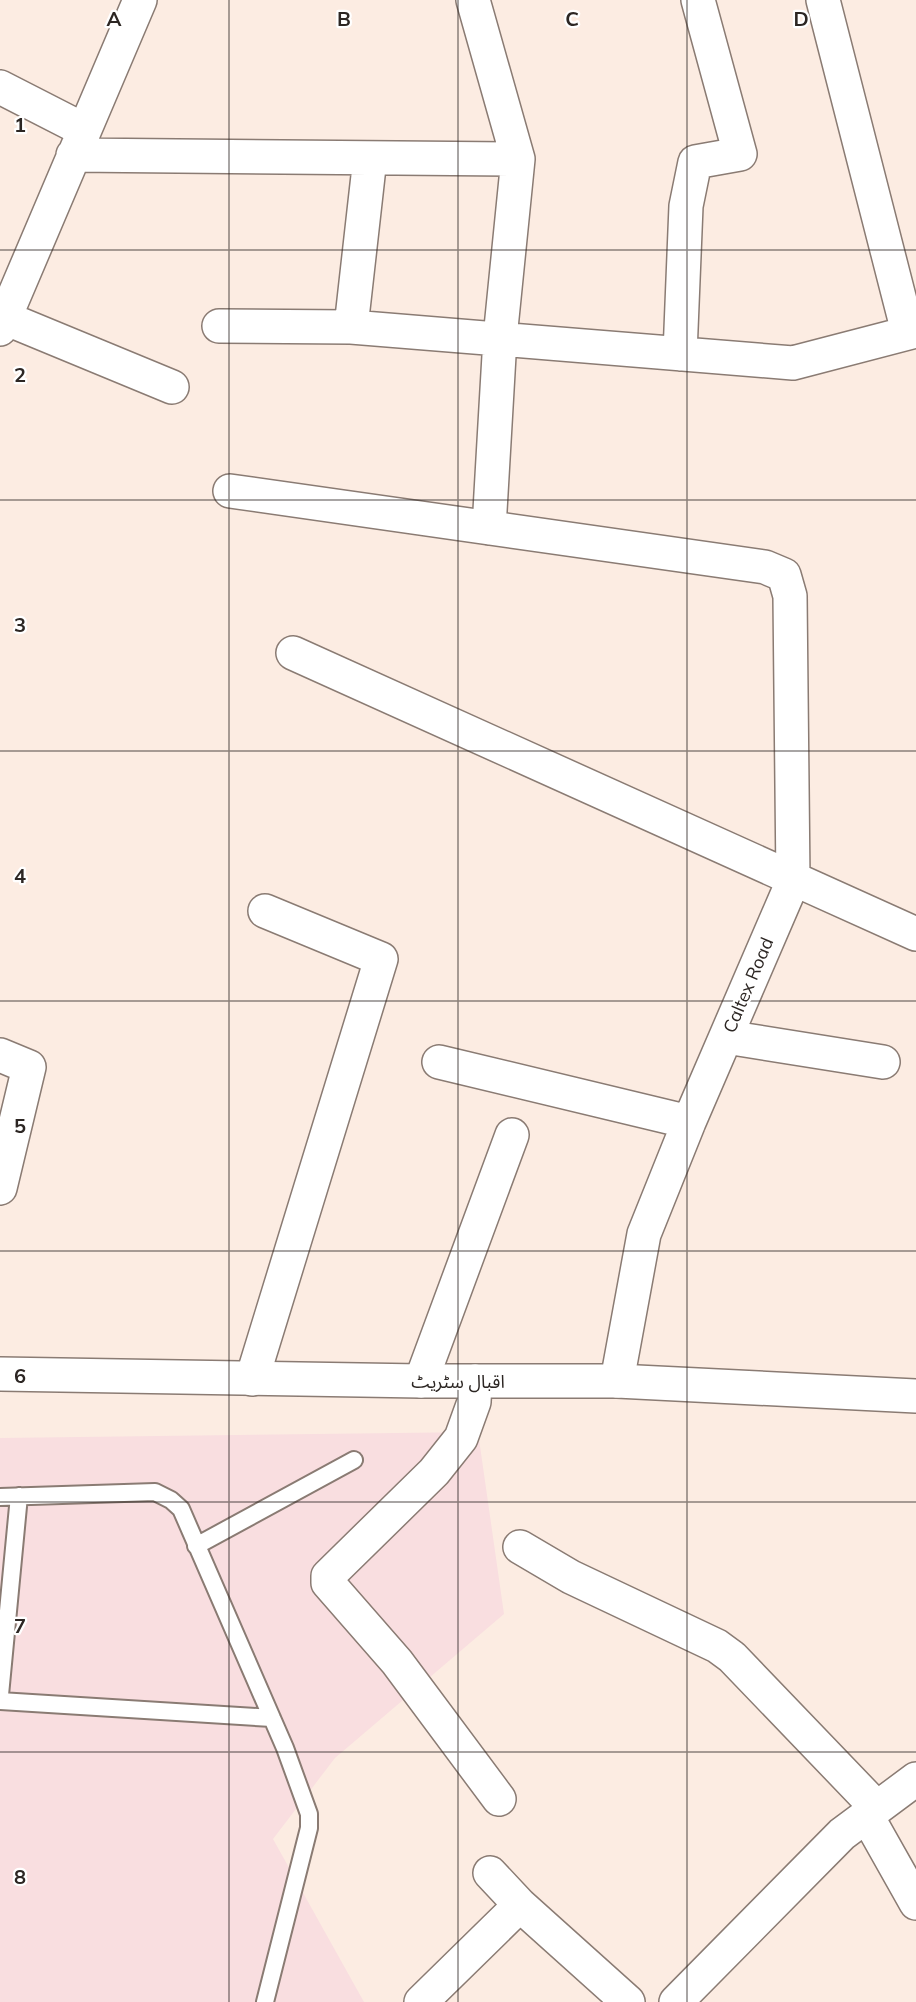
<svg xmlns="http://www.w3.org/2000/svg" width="916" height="2002" viewBox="0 0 916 2002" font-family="Mulish,'Noto Sans Arabic',sans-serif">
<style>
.industrial{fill:#f9dee0}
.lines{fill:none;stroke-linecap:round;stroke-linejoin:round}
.service-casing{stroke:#8a7b73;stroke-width:20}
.minor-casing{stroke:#8a7b73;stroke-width:36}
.tertiary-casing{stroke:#8a7b73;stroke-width:36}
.service{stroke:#fff;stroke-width:16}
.minor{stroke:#fff;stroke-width:33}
.tertiary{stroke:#fff;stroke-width:33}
.grid{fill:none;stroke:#2c2623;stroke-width:1.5;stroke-opacity:0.55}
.labels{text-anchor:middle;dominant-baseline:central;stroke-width:4.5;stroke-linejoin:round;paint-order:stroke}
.street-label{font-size:18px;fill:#2c2623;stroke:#fff}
.grid-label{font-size:20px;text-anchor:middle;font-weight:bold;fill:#2c2623;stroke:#fff;stroke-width:4.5;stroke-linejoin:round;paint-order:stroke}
</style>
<rect width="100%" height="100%" fill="#fcece2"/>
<!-- industrial -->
<path class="industrial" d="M478,1432l26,182 -169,144 -62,81 91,163h-364v-564z"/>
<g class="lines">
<!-- service casing -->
<g class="service-casing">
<path id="service" d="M0,1497l155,-5 16,8 10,9 104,239 24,66v14l-44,174
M196,1546l158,-86
M0,1695l19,-199
M0,1701l272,17"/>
</g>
<!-- minor casing -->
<g class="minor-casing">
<path id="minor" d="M473,0l45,159 -18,179 -11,190
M823,0l85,332
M0,87l84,43
M73,155l445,4
M0,316l172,71
M219,326l132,1 442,36 123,-32
M351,327l19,-169
M0,329l140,-329
M680,354l6,-148 9,-44 45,-8 -42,-154
M230,491l535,76 19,8 6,21 3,285 -104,241 -45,112 -27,147
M293,653l623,281
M726,1037l157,25
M0,1055l29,12 -29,121
M439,1062l250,60
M252,1379l129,-420 -116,-48
M421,1381l91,-246
M475,1381l-1,21 -13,36 -27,34 -106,104v7l69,79 102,137
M520,1547l51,30 146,69 15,11 145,151
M867,1816l49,87
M490,1873l30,32 108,97
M421,2002l99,-97
M676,2002l166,-168 74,-55"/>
</g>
<!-- tertiary casing -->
<g class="tertiary-casing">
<path id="tertiary" d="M0,1374l421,7h196l299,15"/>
</g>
<!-- service -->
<use href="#service" class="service"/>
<!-- minor -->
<use href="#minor" class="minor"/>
<!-- tertiary -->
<use href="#tertiary" class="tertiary"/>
</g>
<!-- grid -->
<path class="grid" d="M229,0v2002M458,0v2002M687,0v2002M0,250h916M0,500h916M0,751h916M0,1001h916M0,1251h916M0,1502h916M0,1752h916"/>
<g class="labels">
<!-- street labels -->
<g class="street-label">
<text transform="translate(748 985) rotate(-67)">Caltex Road</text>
<text x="458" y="1381">اقبال سٹریٹ</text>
</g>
</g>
<g class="grid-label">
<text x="114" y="26">A</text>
<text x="344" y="26">B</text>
<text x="572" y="26">C</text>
<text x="801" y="26">D</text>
<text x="20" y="132">1</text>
<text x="20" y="382">2</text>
<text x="20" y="632">3</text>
<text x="20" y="883">4</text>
<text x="20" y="1133">5</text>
<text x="20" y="1383">6</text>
<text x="20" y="1633">7</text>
<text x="20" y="1884">8</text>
</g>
</svg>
